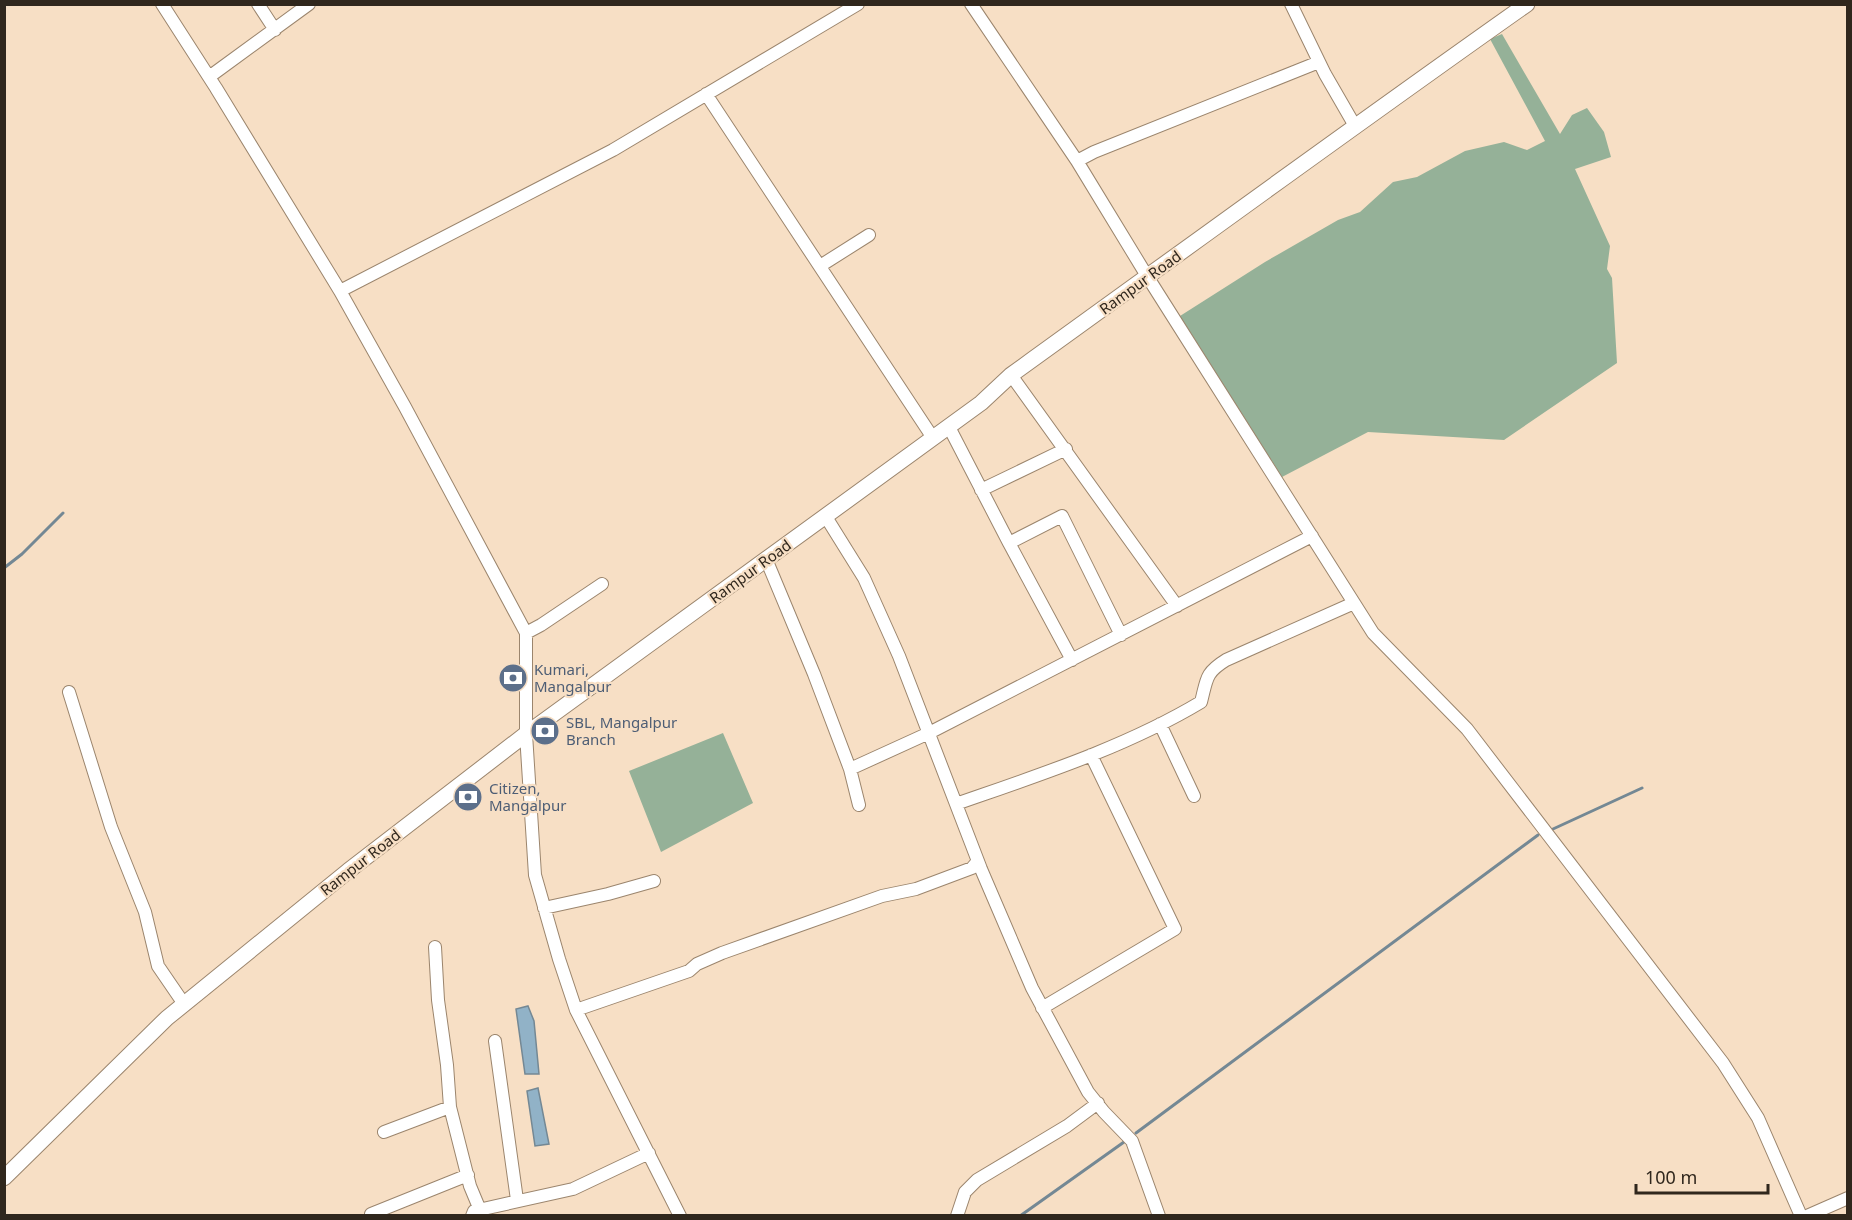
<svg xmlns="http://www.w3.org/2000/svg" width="1852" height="1220" viewBox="0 0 1852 1220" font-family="'Noto Sans',sans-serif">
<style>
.forest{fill:#95b198}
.water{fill:#91b2c7;stroke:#748894;stroke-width:1.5}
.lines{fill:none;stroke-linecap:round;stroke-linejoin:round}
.stream{stroke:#748894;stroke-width:3}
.minor-casing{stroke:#9b856d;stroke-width:14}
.major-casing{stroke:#9b856d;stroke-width:17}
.minor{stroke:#fff;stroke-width:12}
.major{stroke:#fff;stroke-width:15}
.labels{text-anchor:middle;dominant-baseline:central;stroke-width:4.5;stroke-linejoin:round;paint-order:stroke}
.street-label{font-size:15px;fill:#30271d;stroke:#f7dfc5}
.service-label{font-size:15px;fill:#4e5e75;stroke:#f7dfc5;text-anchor:start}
</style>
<rect width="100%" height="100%" fill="#f7dfc5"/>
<!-- forest -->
<path class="forest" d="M1502,34l58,100 12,-19 15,-7 17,24 7,25 -36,12 35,77 -3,23 5,9 5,85 -113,77 -136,-8 -86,45 -102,-161 85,-54 73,-42 22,-8 33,-30 24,-5 48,-26 39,-9 23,8 18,-9 -55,-102z
M723,733l30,70 -92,49 -32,-81z"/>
<!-- water -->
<path class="water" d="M528,1006l6,15 5,53h-14l-9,-65z
M538,1088l11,56 -14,2 -8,-55z"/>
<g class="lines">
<!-- stream -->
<path class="stream" d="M4,568l18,-14 41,-41
M1553,829l89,-41
M1136,1133l402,-298
M1020,1216l104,-74"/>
<!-- minor casing -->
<g class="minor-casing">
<path id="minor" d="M162,4l54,84 124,203 65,116 121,226v101l9,141 24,84 17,51 104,206
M258,4l17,26
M971,4l106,157 70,115 226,357 94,96 256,334 35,55 43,98
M1291,4l34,70 30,52
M209,77l100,-73
M706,94l227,344
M1077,161l17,-9 225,-90
M820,266l49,-31
M340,291l273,-141 245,-146
M1011,375l166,231
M949,427l60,116 53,-27 59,119
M981,490l85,-41
M826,517l38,61 35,78 82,213 51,119 56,104 16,20 28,29 27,75
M1009,543l63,117
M766,559l48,115 36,95 9,36
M526,633l15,-8 61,-41
M69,692l42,135 34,85 13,54 26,38
M1160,724l34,72
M850,769l79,-36 383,-197
M956,804c83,-29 170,-57 245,-102 6,-23 4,-29 25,-42l128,-57
M544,908l64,-14 46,-13
M435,947l3,53 9,65 3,42 20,79 10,24
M1042,1008l133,-79 -84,-174
M576,1010l113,-39 8,-7 25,-11 160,-57 34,-7 56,-21 6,-7
M495,1041l22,159
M384,1132l66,-25
M371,1214l97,-39
M472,1216l2,-5 99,-22 76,-36
M957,1216l8,-24 12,-12 90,-54 31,-23
M1807,1216l41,-18"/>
</g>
<!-- major casing -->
<g class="major-casing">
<path id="major" d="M4,1178l163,-160 181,-147 178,-137 455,-331 30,-28c172,-124 343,-249 516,-371"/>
</g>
<!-- minor -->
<use href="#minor" class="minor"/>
<!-- major -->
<use href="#major" class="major"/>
</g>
<!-- icons -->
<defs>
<g id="bank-disc" transform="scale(1.5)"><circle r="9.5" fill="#5c6f8a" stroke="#f7dfc5"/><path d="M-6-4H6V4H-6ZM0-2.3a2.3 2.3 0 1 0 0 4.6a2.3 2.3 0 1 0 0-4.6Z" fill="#fff"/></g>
</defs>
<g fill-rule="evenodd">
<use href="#bank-disc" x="513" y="678"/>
<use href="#bank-disc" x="545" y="731"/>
<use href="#bank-disc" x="468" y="797"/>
</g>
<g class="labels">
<!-- street labels -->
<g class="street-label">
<text transform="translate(1140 282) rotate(-36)">Rampur Road</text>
<text transform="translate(750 571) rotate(-36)">Rampur Road</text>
<text transform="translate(360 862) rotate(-38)">Rampur Road</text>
</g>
<!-- service labels -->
<g class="service-label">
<text x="534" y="669">Kumari,<tspan x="534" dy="17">Mangalpur</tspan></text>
<text x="566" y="722">SBL, Mangalpur<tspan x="566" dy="17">Branch</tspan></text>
<text x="489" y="788">Citizen,<tspan x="489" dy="17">Mangalpur</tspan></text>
</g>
</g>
<!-- border -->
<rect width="1852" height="1220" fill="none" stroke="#30271d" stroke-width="12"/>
<!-- scale -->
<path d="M1636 1184v9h132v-9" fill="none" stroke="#30271d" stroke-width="3"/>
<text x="1645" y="1184" font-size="18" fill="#30271d" stroke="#f7dfc5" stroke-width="4.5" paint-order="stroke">100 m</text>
</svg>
